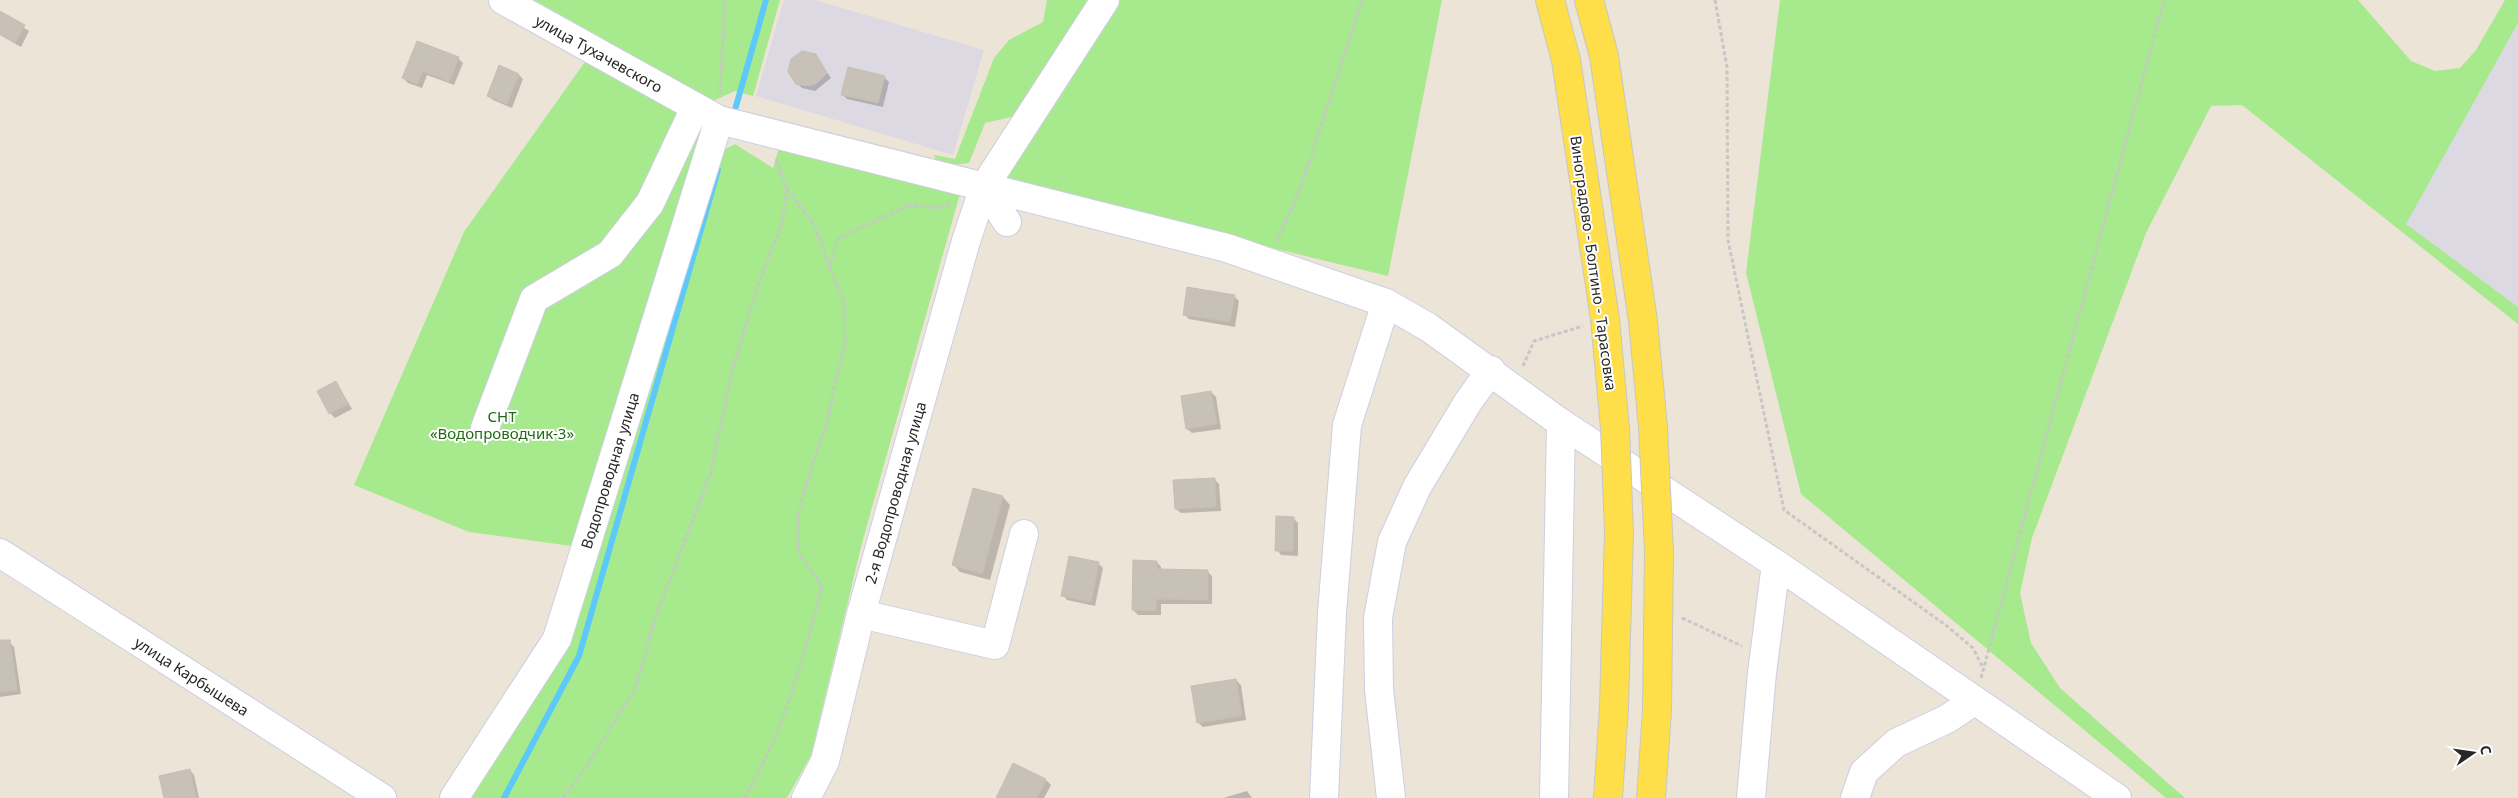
<svg xmlns="http://www.w3.org/2000/svg" width="2518" height="798" viewBox="0 0 2518 798" font-family="'Noto Sans',sans-serif">
<style>
.industrial{fill:#dcd9e3}
.green{fill:#a7e98d}
.shadow{fill:#0003}
.lines{fill:none;stroke-linecap:round;stroke-linejoin:round}
.stream{stroke:#5dc8fa;stroke-width:6}
.building{fill:#c7c1b7;stroke:#c7c0b1}
.minor-casing{stroke:#cccfe3;stroke-width:30}
.major-casing{stroke:#c7c7c7;stroke-width:30}
.path{stroke:#c7c7c7;stroke-width:3;stroke-dasharray:4 2.5;stroke-linecap:butt}
.minor{stroke:#fff;stroke-width:28}
.major{stroke:#fedf49;stroke-width:28}
.major-bridge-casing{stroke:#c7c7c7;stroke-width:30;stroke-linecap:butt}
.major-bridge{stroke:#fedf49;stroke-width:28}
.labels{text-anchor:middle;dominant-baseline:central;stroke-width:4;stroke-linejoin:round;paint-order:stroke}
.street-label{font-size:15px;fill:#272727;stroke:#fff}
.park-label{font-size:15px;fill:#1f6a12;stroke:#fff}
</style>
<rect width="100%" height="100%" fill="#ece4d7"/>
<!-- industrial -->
<path class="industrial" d="M784,0h31l169,50 -31,105 -197,-59z
M2518,23v284l-113,-83z"/>
<!-- green -->
<path class="green" d="M534,0h246l-27,96 -18,-5 -20,9 -65,223 -71,224 -110,-15 -115,-47 110,-253 138,-194z
M1047,0h395l-54,276 -372,-90 -13,-13 28,-49 -20,-7 -26,6 -16,40 -31,4 -4,-12 21,4 39,-101 15,-18 34,-18z
M1780,0h578l53,61 24,10 25,-3 16,-18 29,-50h13v23l-112,201 112,83v17l-276,-219 -31,1 -65,127 -114,305 -12,55 11,50 29,45 125,110h-19l-365,-304 -55,-221z
M735,144l38,24 6,-20 182,42 -99,353 -51,212 -24,43h-324l101,-154 152,-490z"/>
<!-- shadow -->
<path class="shadow" d="M0,13l29,18 -8,16 -21,-12z
M815,55l16,23 -16,13 -13,-3 -5,-5z
M458,58l5,5 -9,22 -27,-10 -5,13 -14,-5 -5,-5z
M519,75l4,4 -11,29 -19,-8 -5,-4z
M884,77l5,5 -6,25 -36,-8 -5,-5z
M1234,296l5,5 -4,26 -46,-8 -5,-5z
M336,382l16,27 -17,9 -5,-5z
M1211,392l5,5 5,32 -29,4 -5,-4z
M1214,479l5,5 2,27 -40,2 -5,-4z
M974,489l29,8 7,8 -20,75 -30,-8 -7,-8z
M1293,518l5,5v33l-17,-1 -4,-5z
M1157,562l4,5v4l47,1 4,4v28h-51v11h-23l-5,-5z
M1098,563l5,5 -8,38 -28,-6 -4,-5z
M10,643l4,4 7,47 -21,3v-53z
M1236,680l5,5 5,35 -43,7 -5,-5z
M1014,764l32,16 5,5 -7,13h-47z
M190,770l4,5 5,23h-34z
M1247,791l5,7h-29z"/>
<g class="lines">
<!-- stream -->
<path class="stream" d="M733,117l33,-117
M504,798l75,-142 139,-486"/>
</g>
<!-- building -->
<path class="building" d="M0,11l25,14 -10,18 -15,-9z
M417,41l42,16 -10,25 -26,-11 -6,13 -15,-6z
M802,51l14,3 11,19 -11,11 -7,2 -13,-2 -8,-12 3,-13z
M499,65l20,9 -12,30 -20,-8z
M848,67l37,9 -7,27 -37,-8z
M1187,287l48,8 -5,27 -47,-7z
M336,381l12,23 -19,10 -12,-23z
M1211,391l6,33 -31,5 -5,-33z
M1215,478l1,29 -41,2 -2,-29z
M973,488l30,8 -21,78 -30,-9z
M1276,516l18,1 -1,34h-18z
M1069,556l30,6 -8,40 -30,-6z
M1133,560l24,1v8l51,1v30l-52,-1v12l-24,-1z
M0,640h10l7,50 -17,2z
M1236,679l6,37 -45,7 -6,-37z
M1013,763l33,16 -9,19h-41z
M190,769l6,29h-32l-5,-22z"/>
<g class="lines">
<!-- minor casing -->
<g class="minor-casing">
<g id="minor">
<path id="s1" d="M503,0l216,120 508,128 159,55 42,24 133,96 215,141 341,234"/>
<path d="M984,187l23,35"/>
<path d="M485,428l49,-129 76,-45 40,-51 45,-95"/>
<path id="s2" d="M0,553l382,245"/>
<path d="M861,614l134,31 29,-111"/>
<path id="s3" d="M454,798l103,-159 162,-519"/>
<path id="s4" d="M806,798l19,-37 36,-147 105,-373 18,-54 121,-187"/>
<path d="M1324,798l8,-185 15,-188 39,-122"/>
<path d="M1391,798l-12,-109 -1,-71 14,-76 25,-55 51,-85 23,-32"/>
<path d="M1554,798l7,-375"/>
<path d="M1751,798l11,-125 14,-109"/>
<path d="M1855,798l9,-26 32,-29 51,-24 27,-18"/>
</g>
</g>
<!-- major casing -->
<g class="major-casing">
<path id="major" d="M1550,0l16,60 39,259
M1589,0l15,56 39,265
M1608,798l6,-92 5,-174
M1651,798l6,-87 2,-159"/>
</g>
<!-- path -->
<path class="path" d="M1715,0l12,67 1,173 56,270 163,116 26,22 10,20
M720,94l5,-94
M787,189l28,37 14,39
M1277,241l26,-59 59,-182
M1523,366l11,-25 49,-15
M1682,618l60,28
M1981,678l183,-678
M563,798l23,-31 50,-80 19,-68 55,-144 23,-107 24,-80 25,-65 5,-34 -11,-30
M744,798c40,-65 59,-139 78,-212l-24,-34v-38l15,-52 15,-42 7,-39 10,-36 -1,-43 -15,-36 10,-28 70,-33 30,3 13,-4"/>
<!-- minor -->
<use href="#minor" class="minor"/>
<!-- major -->
<use href="#major" class="major"/>
<!-- major-bridge casing -->
<g class="major-bridge-casing">
<path id="major-bridge" d="M1605,319l10,109 4,104
M1643,321l10,106 6,125"/>
</g>
<!-- major-bridge -->
<use href="#major-bridge" class="major-bridge"/>
</g>
<g class="labels">
<!-- street labels -->
<g class="street-label">
<text stroke="none"><textPath href="#s1" startOffset="110">улица Тухачевского</textPath></text>
<text transform="translate(1594 263) rotate(82)">Виноградово - Болтино - Тарасовка</text>
<text stroke="none"><textPath href="#s3" startOffset="366">Водопроводная улица</textPath></text>
<text stroke="none"><textPath href="#s4" startOffset="319">2-я Водопроводная улица</textPath></text>
<text stroke="none"><textPath href="#s2" startOffset="228">улица Карбышева</textPath></text>
</g>
<!-- park labels -->
<g class="park-label">
<text x="502" y="416">СНТ<tspan x="502" dy="17">«Водопроводчик-3»</tspan></text>
</g>
</g>
<!-- north arrow -->
<g transform="translate(2473 753) rotate(77)" stroke="#ffffff" stroke-width="4" paint-order="stroke">
<path d="M0-4L9 19L0 12L-9 19Z" fill="#272727"/>
<text y="-8" font-size="14" font-weight="bold" text-anchor="middle" fill="#272727">С</text>
</g>
</svg>
